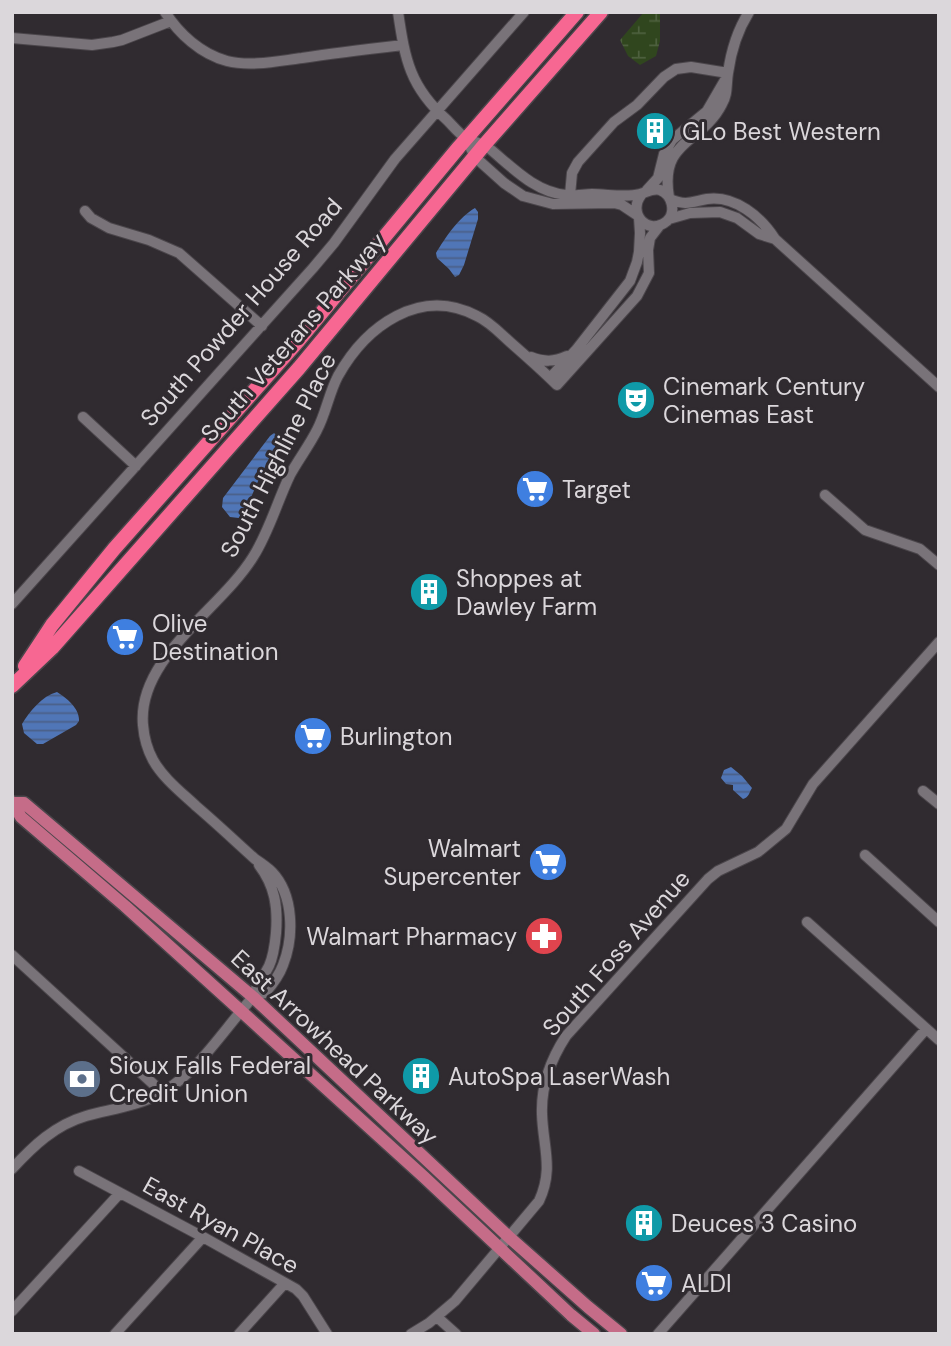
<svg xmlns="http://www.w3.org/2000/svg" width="951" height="1346" viewBox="0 0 951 1346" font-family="'DM Sans',sans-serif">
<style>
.wetland{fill:url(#wetland-marsh)}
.water{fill:url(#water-rules)}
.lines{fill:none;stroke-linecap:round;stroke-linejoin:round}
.minor-casing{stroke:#4b464b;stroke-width:12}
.major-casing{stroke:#4b464b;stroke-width:15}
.highway-casing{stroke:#4b464b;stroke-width:17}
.minor{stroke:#797379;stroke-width:10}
.major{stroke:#c56c88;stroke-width:12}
.highway{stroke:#f76792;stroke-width:14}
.labels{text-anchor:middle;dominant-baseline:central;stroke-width:6;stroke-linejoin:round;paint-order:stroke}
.poi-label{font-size:24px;fill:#dbd7db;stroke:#302b30;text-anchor:start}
.street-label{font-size:24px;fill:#dbd7db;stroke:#302b30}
</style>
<defs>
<pattern id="wetland-marsh" width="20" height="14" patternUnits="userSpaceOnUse" patternTransform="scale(1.75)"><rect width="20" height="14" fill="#30461e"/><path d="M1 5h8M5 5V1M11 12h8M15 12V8" fill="none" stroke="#4d603e"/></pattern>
<pattern id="water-rules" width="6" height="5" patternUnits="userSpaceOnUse" patternTransform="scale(1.75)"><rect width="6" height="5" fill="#5076b7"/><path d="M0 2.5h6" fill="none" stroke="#4a6088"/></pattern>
</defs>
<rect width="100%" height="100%" fill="#302b30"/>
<!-- wetland -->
<path class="wetland" d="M644,12h16v29l-4,15 -16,9 -12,-9 -8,-16z"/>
<!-- water -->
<path class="water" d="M475,208l3,4v7l-14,46 -5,10 -4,2 -6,-8 -12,-11 -1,-5c9,-15 23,-36 39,-45z
M274,433l4,3c-2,14 -12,28 -18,41 -7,14 -11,29 -21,41l-9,-1 -8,-10 1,-9 47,-62z
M57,692c10,6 23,17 22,29l-3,4 -33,19h-6l-13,-11 -2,-9c8,-13 20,-28 35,-32z
M731,767l11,9 10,12c-3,5 -3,9 -9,11l-10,-9v-5l-7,-1 -5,-6 3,-8z"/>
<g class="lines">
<!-- minor casing -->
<g class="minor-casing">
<path id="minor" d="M165,12c14,22 36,42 62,49 24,6 51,0 75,-3 33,-5 67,-9 101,-13
M398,12c7,48 12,75 49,108 6,6 12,14 19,18 8,5 17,4 24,11 23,19 45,43 76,46 9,1 18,-1 26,-1 15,0 34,4 48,0 7,-2 13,-6 20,-4 13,5 16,23 7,31 -19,16 -41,-8 -25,-27
M12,38l80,7 21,-3 9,-2 49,-19
M466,138l9,19 29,26 19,13 30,8 61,-1 8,2 15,10
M647,190l11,-12 6,-24 8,-14 35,-29 18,-31
M570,195l2,-22 6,-11 36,-40 23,-17 27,-28 12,-8 15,-2 37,6
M669,197c-10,-58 33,-53 53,-93 6,-10 4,-19 6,-31 3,-22 9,-42 21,-61
M670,199c16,7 21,3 37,0 28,-4 54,18 68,40l164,148
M85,211l6,7 18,10 40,12 30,13 83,73
M669,219l21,-6 30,-1 17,6 22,16 16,5
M531,357c13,5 23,5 36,-1
M550,378l26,-28 54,-69 7,-19 2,-10 1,-19 -1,-15
M83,417l53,49
M825,495l40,35 55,19 19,16
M12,604l301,-336 21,-25 61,-84 129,-147
M923,791l16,13
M865,855l74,67
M807,922l132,118
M12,955l150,137
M255,995c1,-15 8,-16 14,-29 5,-11 6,-22 7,-33 2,-26 -1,-47 -17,-68
M12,1169c21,-23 43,-44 74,-53 25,-7 53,-10 77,-24 37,-22 63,-66 92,-97l10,-2c7,-8 14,-17 18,-28 11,-28 11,-70 -11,-93 -5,-5 -11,-9 -17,-13 -20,-18 -39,-36 -59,-53 -15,-14 -33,-28 -43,-46 -6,-11 -9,-23 -10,-35 -6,-67 78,-116 110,-168 16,-25 24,-55 37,-82 8,-15 19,-29 27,-45 9,-17 12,-37 21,-54 28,-50 82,-90 139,-60 13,6 23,17 33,26 16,14 32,28 47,43l80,-89 12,-23 -1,-23 2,-12 10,-13
M79,1171l124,66 93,52 7,7 24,38
M12,1311l108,-118
M437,1317l19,17
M115,1334l88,-97
M239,1334l46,-51
M411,1334l18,-11 26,-22 84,-100c15,-32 4,-54 3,-87 -1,-28 9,-55 24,-78l142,-157 10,-8 40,-19 28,-23 27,-45 126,-142
M658,1334l268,-305"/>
</g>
<!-- major casing -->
<g class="major-casing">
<path id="major" d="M12,802l9,15 104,89 116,105 183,166 147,138 23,19
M14,803h10l229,194 256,240 79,70 33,27"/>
</g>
<!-- highway casing -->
<g class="highway-casing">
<path id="highway" d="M25,666l27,-41 62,-76 185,-209 160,-193 118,-135
M12,686l40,-38 247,-280 186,-224 116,-132"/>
</g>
<!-- minor -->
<use href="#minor" class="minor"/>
<!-- major -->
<use href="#major" class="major"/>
<!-- highway -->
<use href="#highway" class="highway"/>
</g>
<!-- icons -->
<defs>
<g id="building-disc" transform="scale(2.0125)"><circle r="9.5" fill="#0f9aa8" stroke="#302b30"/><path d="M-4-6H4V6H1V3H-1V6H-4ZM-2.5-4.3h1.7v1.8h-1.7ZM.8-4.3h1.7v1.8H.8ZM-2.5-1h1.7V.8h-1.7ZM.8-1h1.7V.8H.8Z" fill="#fff"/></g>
<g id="theatre-disc" transform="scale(2.0125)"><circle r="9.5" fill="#0f9aa8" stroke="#302b30"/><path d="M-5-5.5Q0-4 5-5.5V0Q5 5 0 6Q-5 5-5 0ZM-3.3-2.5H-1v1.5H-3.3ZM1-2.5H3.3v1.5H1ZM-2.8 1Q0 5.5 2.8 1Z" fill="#fff"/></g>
<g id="supermarket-disc" transform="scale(2.0125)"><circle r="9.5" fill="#3f7fe0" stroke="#302b30"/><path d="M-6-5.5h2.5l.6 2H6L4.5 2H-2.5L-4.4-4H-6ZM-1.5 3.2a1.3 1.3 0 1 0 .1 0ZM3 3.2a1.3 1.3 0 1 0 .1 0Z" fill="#fff"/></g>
<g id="pharmacy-disc" transform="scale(2.0125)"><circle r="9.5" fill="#e0444e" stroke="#302b30"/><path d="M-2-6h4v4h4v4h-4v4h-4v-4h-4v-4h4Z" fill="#fff"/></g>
<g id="bank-disc" transform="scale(2.0125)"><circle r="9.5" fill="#5c6f8a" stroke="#302b30"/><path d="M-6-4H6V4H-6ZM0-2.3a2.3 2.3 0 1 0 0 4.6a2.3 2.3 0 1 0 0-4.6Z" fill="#fff"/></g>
</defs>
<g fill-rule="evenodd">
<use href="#building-disc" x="655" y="131"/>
<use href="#theatre-disc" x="636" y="400"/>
<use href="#supermarket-disc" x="535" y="489"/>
<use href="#building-disc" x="429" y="592"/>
<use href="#supermarket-disc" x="125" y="637"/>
<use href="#supermarket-disc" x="313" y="736"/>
<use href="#supermarket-disc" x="548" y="862"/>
<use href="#pharmacy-disc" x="544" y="936"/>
<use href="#building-disc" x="421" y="1076"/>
<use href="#bank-disc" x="82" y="1079"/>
<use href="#building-disc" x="644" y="1223"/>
<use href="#supermarket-disc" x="654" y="1283"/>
</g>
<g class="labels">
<!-- poi labels -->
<g class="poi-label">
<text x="682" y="131">GLo Best Western</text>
<text x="663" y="386">Cinemark Century<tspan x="663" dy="28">Cinemas East</tspan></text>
<text x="562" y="489">Target</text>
<text x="456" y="578">Shoppes at<tspan x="456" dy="28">Dawley Farm</tspan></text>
<text x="152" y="623">Olive<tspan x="152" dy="28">Destination</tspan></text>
<text x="340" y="736">Burlington</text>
<text x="521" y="848" text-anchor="end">Walmart<tspan x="521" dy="28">Supercenter</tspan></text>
<text x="517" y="936" text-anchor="end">Walmart Pharmacy</text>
<text x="109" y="1065">Sioux Falls Federal<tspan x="109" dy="28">Credit Union</tspan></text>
<text x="448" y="1076">AutoSpa LaserWash</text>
<text x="671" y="1223">Deuces 3 Casino</text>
<text x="681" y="1283">ALDI</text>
</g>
<!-- street labels -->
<g class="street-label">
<text transform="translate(241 312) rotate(-49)">South Powder House Road</text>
<text transform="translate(293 337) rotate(-49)">South Veterans Parkway</text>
<text transform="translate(278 455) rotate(-63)">South Highline Place</text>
<text transform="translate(616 953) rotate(-49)">South Foss Avenue</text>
<text transform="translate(335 1047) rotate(43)">East Arrowhead Parkway</text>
<text transform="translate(221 1225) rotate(29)">East Ryan Place</text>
</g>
</g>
<!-- border -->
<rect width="951" height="1346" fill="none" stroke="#dbd7db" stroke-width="28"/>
</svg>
